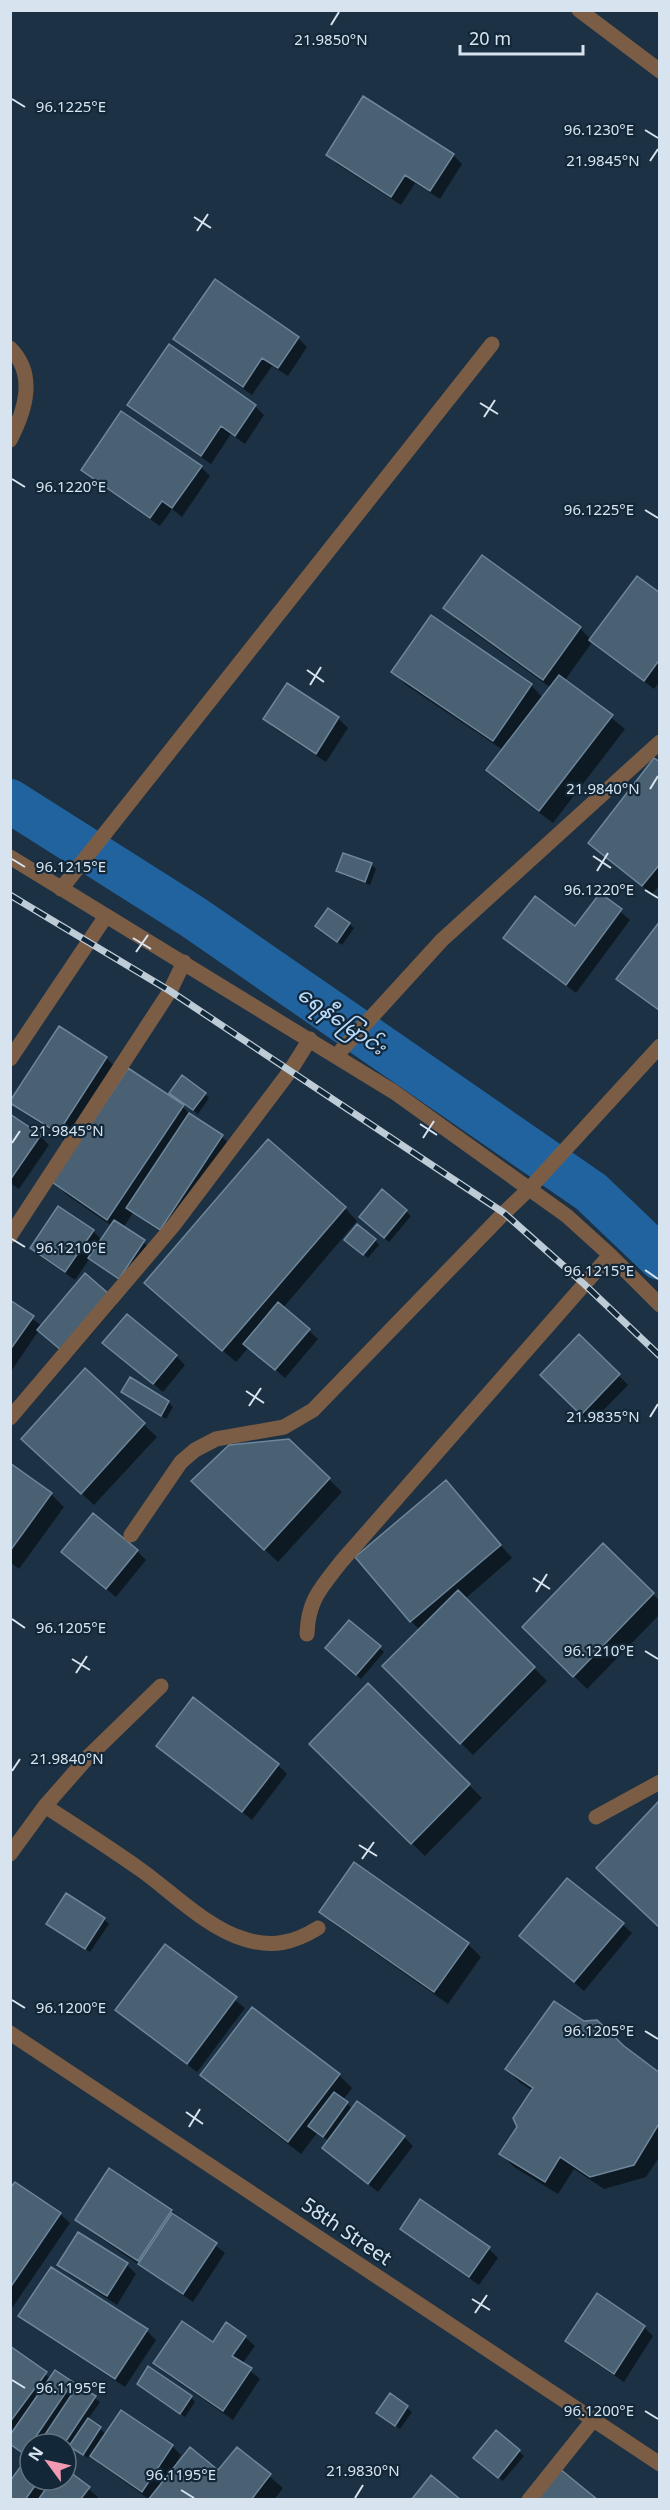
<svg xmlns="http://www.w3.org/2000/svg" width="670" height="2510" viewBox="0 0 670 2510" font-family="'Noto Sans','Noto Sans Myanmar',sans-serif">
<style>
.shadow{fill:#0007}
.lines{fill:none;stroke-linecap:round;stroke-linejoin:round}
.canal{stroke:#20639f;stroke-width:44}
.building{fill:#4a6174;stroke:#6e869b;stroke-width:1.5}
.minor{stroke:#7b5d46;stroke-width:15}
.rail-casing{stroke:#beccd8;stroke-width:7}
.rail{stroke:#122738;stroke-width:4.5;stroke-dasharray:14;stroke-linecap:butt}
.ticks{fill:none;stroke:#d7e4ef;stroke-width:2}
.labels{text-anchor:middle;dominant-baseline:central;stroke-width:4.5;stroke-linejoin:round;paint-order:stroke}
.street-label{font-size:20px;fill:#d7e4ef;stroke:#122738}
.water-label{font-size:21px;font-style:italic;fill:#bbdbfd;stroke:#122738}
.ticks-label{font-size:15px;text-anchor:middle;fill:#d7e4ef;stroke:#122738;stroke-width:4.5;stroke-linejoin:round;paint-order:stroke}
</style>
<rect width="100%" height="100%" fill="#1c3143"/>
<!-- shadow -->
<path class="shadow" d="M328,155h125l9,9 -22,35 -25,-16 -14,22 -64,-41z
M298,338l9,9 -19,29 -16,-10 -20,29 -67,-47 -10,-9z
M129,405l126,1 9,9 -19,29 -14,-10 -20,30 -72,-50z
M201,467l9,9 -28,41 -10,-8 -12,17 -68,-47 -9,-9z
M482,557l98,71 11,12 69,-45v86l-6,8 -61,-48 -28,39 60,49 -72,94 -53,-40 -12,-13 15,-20 -97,-65 -13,-13 138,13 12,13 8,-10 -93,-67 -13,-13z
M288,685l50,33 10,10 -22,34 -52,-34 -9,-9z
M660,764v121l-8,9 -62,-51z
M371,864l5,5 -6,16 -27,-10 -5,-4z
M601,895l29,25 -54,73 -71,-55 71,-10z
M349,924l5,4 -12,17 -20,-15z
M60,1028l46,30 10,9 -49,75 -46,-31 -10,-9z
M171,1093l34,1 4,4 -11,16z
M181,1105l13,13 28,19 10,9 -62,93 -37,-26 -10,15 25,18 -24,36 -34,-24 -15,22 -34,-23 -9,-9 27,-40 34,23 9,9 10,-14 -45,-31 -13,-13z
M10,1116l30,20 9,9 -30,44 -9,-6z
M382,1191l29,25 -22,26 -24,-20z
M345,1208l12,13 -74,87 35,31 -33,39 -36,-31 -13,15 -77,-66z
M375,1240l4,5 -11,13 -17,-14z
M108,1295l9,9 -46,54 -32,-28 -29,43v-71l32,24z
M579,1336l49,49 -37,38 -49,-48z
M104,1343l72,13 9,9 -22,27z
M85,1370l72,67 -63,68 -59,-54z
M128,1396l40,6 5,5 -7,12z
M288,1440l54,52 -64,70 -72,-68z
M10,1464l41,30 13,13 -45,62 -9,-7z
M446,1482l66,76 -47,41 82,82 -74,74 -89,-89 36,-36 -9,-9z
M603,1546l57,55v13l-73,75 -63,-62z
M137,1551l9,9 -30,37 -44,-36z
M350,1622l34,30 -23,27 -30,-26z
M368,1685l114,113 -57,58 -114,-112z
M158,1745l120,20 9,9 -35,46z
M355,1864l113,80 13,13 -33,47 -114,-80 -13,-12z
M104,1919l5,5 -19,28 -38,-24z
M622,1924l10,9 -48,58 -63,-55z
M165,1946l80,62 -48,64 -80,-62z
M252,2009l87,66 13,13 -9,12 10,9 51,28 9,9 -35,46 -45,-35 -9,-9 5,-7 -12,-8 -16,21 -86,-66 -13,-13z
M623,2047l37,28v81l-14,21 -42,12 -30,-20 -16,25 -44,-27 -13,-13 18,-27 14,-36 -14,-9 -12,-13z
M10,2203l50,11 10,9 -60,88z
M172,2211l53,42 -32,49 -106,-73 -10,-10z
M402,2229l87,20 9,9 -19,27 -67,-47z
M59,2265h68l9,9 -19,31 -48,-31z
M20,2316l127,15 9,9 -31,47 -95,-62z
M644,2327l9,9 -29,46 -48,-32 -9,-9z
M245,2337l10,9 -13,18 18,15 -27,41 -69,-48 -9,-9 58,-19z
M10,2348l41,31 21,4 5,6 2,-2 16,11 5,4 -12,17 18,15 66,12 9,9 -6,10 2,1 41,6 19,-23 46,39 -9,12h-124l-49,-35 -11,-10 -2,3 -18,-13 -4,7v-8h-16l-8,-7 -4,7h-8v36h36v-9l32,26 -2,3h-86l19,-43 -19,-12z
M139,2384l52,13 4,5 -10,15z
M390,2395l22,17 -12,17 -17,-12z
M496,2432l28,24 -21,25 -24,-19z"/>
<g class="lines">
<!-- canal -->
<path class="canal" d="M10,801l183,116 398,275 69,66"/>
</g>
<!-- building -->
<path class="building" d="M363,96l91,58 -24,37 -25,-16 -14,22 -65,-42z
M215,279l84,58 -21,31 -16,-10 -19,29 -70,-48z
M169,344l87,61 -21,31 -14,-10 -20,30 -74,-51z
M121,411l81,55 -30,42 -10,-7 -12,17 -69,-48z
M482,555l99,72 -38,53 -100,-72z
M637,576l23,17v66l-16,22 -55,-41z
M431,615l101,69 -39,57 -102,-69z
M559,675l54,40 -74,96 -53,-41z
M287,683l52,34 -23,37 -53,-35z
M654,758l6,4v102l-18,22 -54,-43z
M343,853l29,10 -7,19 -29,-11z
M600,893l22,16 -56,76 -63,-47 32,-42 40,30z
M328,908l22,15 -13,19 -22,-16z
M660,921v89h-1l-43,-31z
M59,1026l48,31 -49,76 -48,-30v-2z
M128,1068l56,37 -77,115 -55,-38z
M182,1075l24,18 -13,17 -24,-17z
M189,1113l34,22 -63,95 -34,-22z
M10,1114l31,21 -31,45z
M268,1139l78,68 -124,144 -78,-68z
M382,1189l25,21 -23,28 -25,-21z
M58,1206l36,24 -29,42 -35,-24z
M114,1220l31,20 -26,39 -31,-21z
M357,1224l19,15 -13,16 -19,-15z
M85,1273l24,21 -48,56 -24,-20z
M10,1300l24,16 -24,34z
M278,1302l32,27 -35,41 -32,-26z
M127,1314l50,41 -24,29 -51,-41z
M579,1334l41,40 -39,41 -41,-40z
M85,1368l60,55 -64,71 -60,-55z
M130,1377l39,24 -8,15 -40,-24z
M289,1439l41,39 -66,72 -73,-69 38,-36z
M10,1463l42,30 -42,58z
M446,1480l55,65 -91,77 -55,-65z
M93,1513l45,37 -32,39 -45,-37z
M603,1543l51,50 -81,84 -51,-50z
M458,1590l77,77 -75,77 -78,-78z
M349,1620l32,26 -25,29 -31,-27z
M368,1683l102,101 -59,60 -102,-100z
M193,1697l86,67 -37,48 -86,-66z
M658,1802l2,1v125l-64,-60z
M354,1862l115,81 -35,49 -115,-80z
M567,1878l57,45 -50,59 -55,-46z
M66,1893l39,25 -20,31 -39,-25z
M165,1944l72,53 -50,67 -72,-54z
M554,2001l30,20 13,-1 27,26 36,27v49l-26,43 -44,12 -30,-20 -15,25 -46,-28 18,-27 -4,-9 20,-30 -28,-19z
M252,2007l88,67 -52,68 -88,-67z
M334,2092l14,10 -25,35 -15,-11z
M357,2101l48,35 -37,48 -46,-36z
M109,2168l63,42 -34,51 -63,-41z
M15,2182l46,31 -51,75v-100z
M420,2199l70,48 -21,30 -69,-48z
M172,2213l45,30 -34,51 -45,-30z
M78,2232l50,31 -21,33 -50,-31z
M51,2267l97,62 -33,50 -97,-63z
M597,2293l48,33 -31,48 -49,-33z
M182,2321l31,21 13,-20 20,14 -14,20 20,12 -29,43 -70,-48z
M10,2346l37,26 -37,50z
M148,2366l44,30 -12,18 -43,-30z
M55,2370l18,12 -49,72 -14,-10v-9z
M78,2385l18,11 -32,48h-15l-7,-5z
M390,2393l18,13 -13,20 -19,-13z
M121,2410l52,35 -31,47 -52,-36z
M88,2418l13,9 -18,28 -14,-9z
M496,2430l24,20 -22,28 -25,-20z
M190,2447l28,23 19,-23 34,27 -20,26h-103z
M30,2454v26h9l-14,20h-15v-19z
M66,2469l24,18 -10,13h-42l14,-20h14z
M560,2469l38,31h-63z
M431,2475l30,25h-50z"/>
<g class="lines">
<!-- minor -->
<path class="minor" d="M579,10l81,61
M10,348c27,27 15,63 0,92
M10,857l384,235 173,124 43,39 50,50
M61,889l431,-545
M336,1056l106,-116 218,-198
M10,1059l96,-143
M10,1236l160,-245 14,-29
M10,1418l163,-192 117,-155 20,-32
M131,1535l50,-73 14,-12 21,-11 68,-12 29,-17 191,-197 26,-25 130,-142
M307,1634c1,-34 14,-46 34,-72l269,-307
M45,1806c32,21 65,42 96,64 31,22 66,58 103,69 28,9 50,4 74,-11
M596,1817l64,-35
M10,1854l35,-48 43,-49 73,-71
M10,2033l650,431
M529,2500l64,-80"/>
<!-- rail casing -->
<g class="rail-casing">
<path id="rail" d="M10,895l160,96 334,222 80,71 76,72"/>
</g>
<!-- rail -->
<use href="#rail" class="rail"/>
</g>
<!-- ticks -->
<path class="ticks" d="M331,25l8,-13M12,99l13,8M645,130l13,8M650,161l8,-12M194,217l17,11M197,231l11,-17M480,403l18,11M484,417l11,-17M12,479l13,8M645,510l13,8M307,670l17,12M310,685l11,-18M650,789l8,-13M593,856l18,12M12,859l13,8M597,871l11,-18M645,890l13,8M133,938l18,11M136,952l12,-17M420,1124l17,11M423,1138l11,-17M12,1143l8,-12M12,1239l13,8M645,1270l13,9M246,1391l18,12M249,1406l12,-18M650,1417l8,-13M533,1578l17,11M536,1592l11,-18M12,1619l13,9M645,1651l13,8M72,1659l18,11M76,1673l11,-17M12,1771l8,-12M359,1845l18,11M362,1859l12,-17M12,2000l13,8M645,2031l13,8M186,2112l17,12M189,2127l11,-18M472,2299l18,11M475,2313l12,-18M12,2380l13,8M645,2411l13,8M181,2490l13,8M355,2498l8,-13"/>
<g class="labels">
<!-- street labels -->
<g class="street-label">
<text transform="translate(347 2231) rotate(34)">58th Street</text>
</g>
<!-- water labels -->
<g class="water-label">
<text transform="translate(342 1020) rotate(35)">ရေနီမြောင်း</text>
</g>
</g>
<g class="ticks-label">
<text x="331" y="45">21.9850°N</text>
<text x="71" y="112">96.1225°E</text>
<text x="599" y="135">96.1230°E</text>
<text x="603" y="166">21.9845°N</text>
<text x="71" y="492">96.1220°E</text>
<text x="599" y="515">96.1225°E</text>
<text x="603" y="794">21.9840°N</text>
<text x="71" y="872">96.1215°E</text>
<text x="599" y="895">96.1220°E</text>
<text x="67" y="1136">21.9845°N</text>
<text x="71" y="1253">96.1210°E</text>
<text x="599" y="1276">96.1215°E</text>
<text x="603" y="1422">21.9835°N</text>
<text x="71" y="1633">96.1205°E</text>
<text x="599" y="1656">96.1210°E</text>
<text x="67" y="1764">21.9840°N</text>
<text x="71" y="2013">96.1200°E</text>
<text x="599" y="2036">96.1205°E</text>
<text x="71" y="2393">96.1195°E</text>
<text x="599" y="2416">96.1200°E</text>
<text x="363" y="2476">21.9830°N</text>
<text x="181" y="2480">96.1195°E</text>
</g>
<!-- border -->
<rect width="670" height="2510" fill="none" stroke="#d7e4ef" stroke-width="24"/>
<!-- north arrow -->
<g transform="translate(48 2462) rotate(303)"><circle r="28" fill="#122738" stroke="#617381" stroke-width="1.5"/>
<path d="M0-4.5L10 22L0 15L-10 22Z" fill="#f19ab2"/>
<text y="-9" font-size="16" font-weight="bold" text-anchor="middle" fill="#d7e4ef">N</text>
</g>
<!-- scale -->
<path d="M460 45v9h123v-9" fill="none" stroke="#d7e4ef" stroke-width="3"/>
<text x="469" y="45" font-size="18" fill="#d7e4ef" stroke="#122738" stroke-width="4.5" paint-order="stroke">20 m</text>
</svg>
